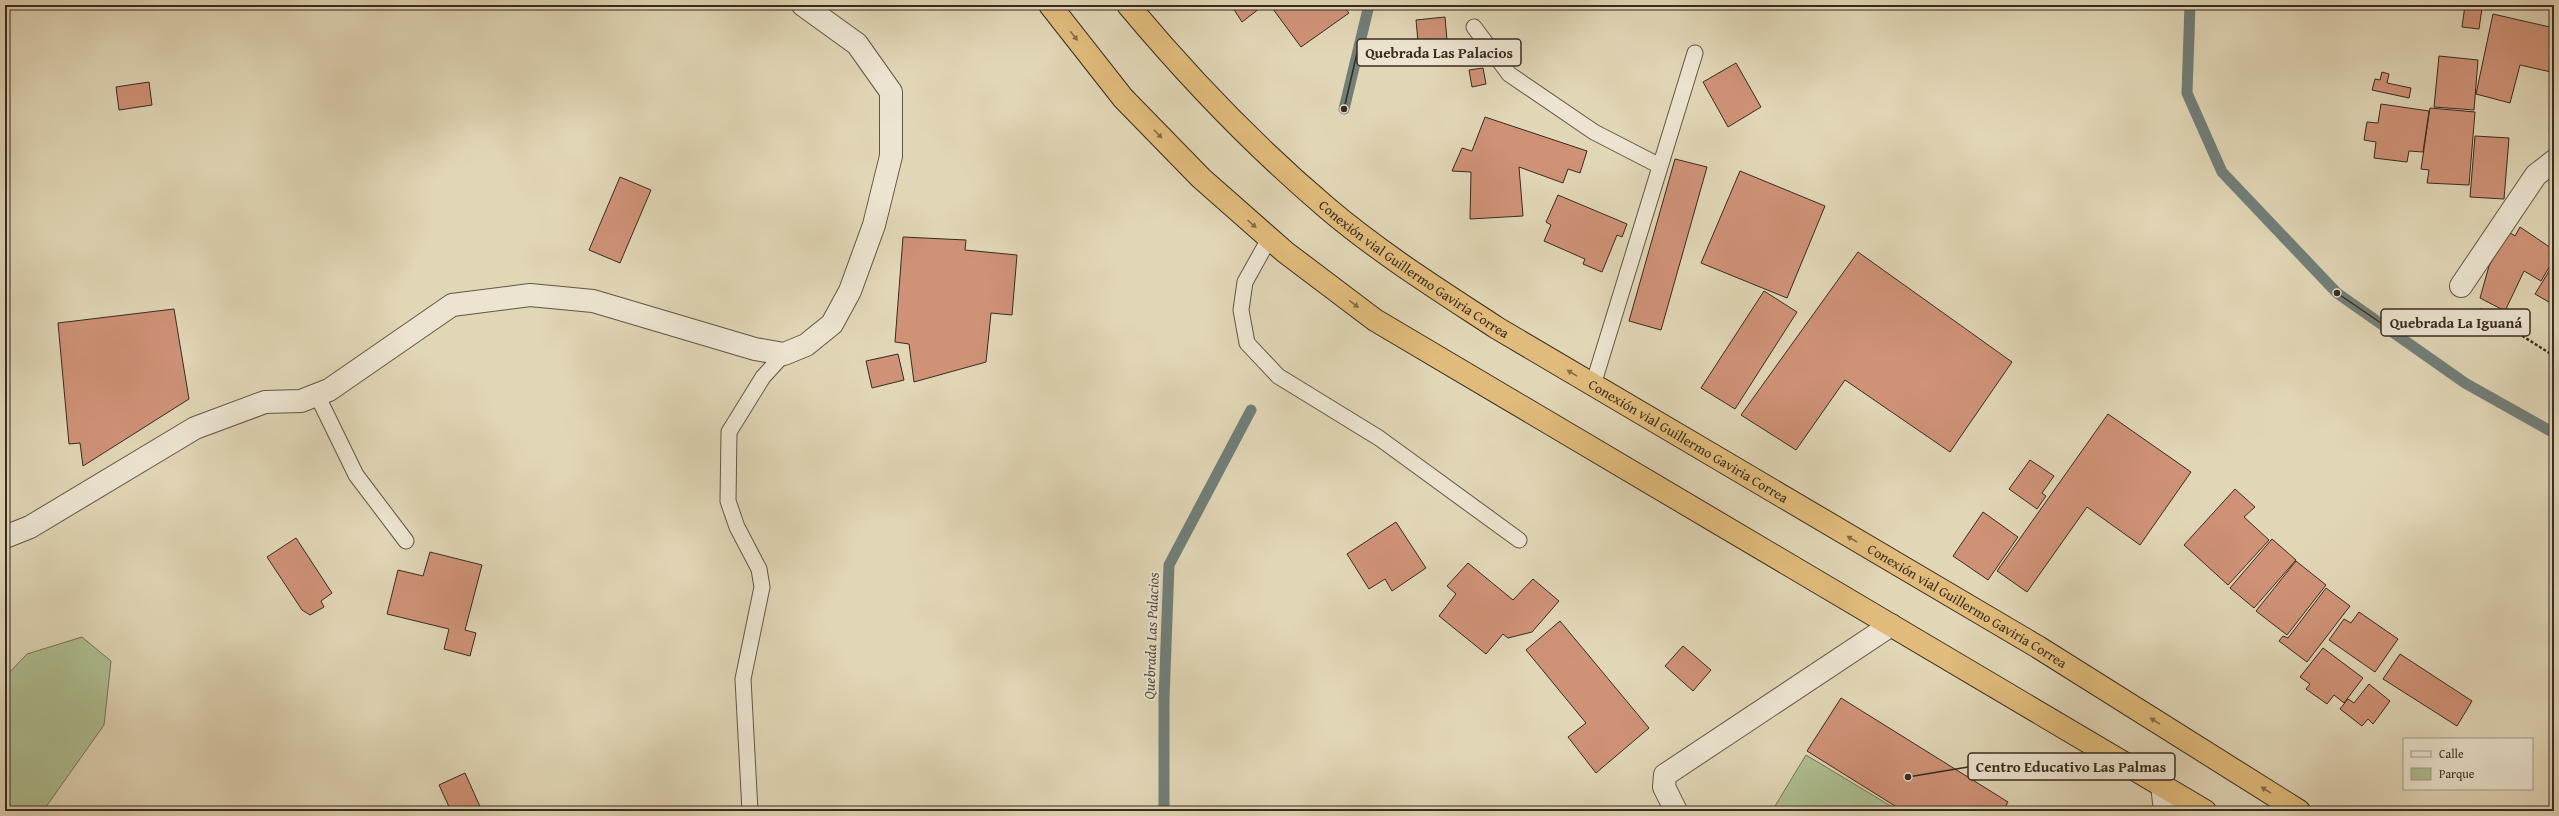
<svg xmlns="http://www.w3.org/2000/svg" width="2559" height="816" viewBox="0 0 2559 816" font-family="'Gentium Book Plus',serif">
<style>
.green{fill:#aebf92;stroke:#737558}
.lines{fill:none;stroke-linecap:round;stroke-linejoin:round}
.stream{stroke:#717f79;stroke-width:11}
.building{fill:#cf9277;stroke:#382b1e}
.service-casing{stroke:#625644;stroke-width:17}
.minor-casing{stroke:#625644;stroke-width:24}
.tertiary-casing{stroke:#625644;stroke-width:24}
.trunk-casing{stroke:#382b1e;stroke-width:24}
.path{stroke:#382b1e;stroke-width:2.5;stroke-dasharray:3 2;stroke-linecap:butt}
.service{stroke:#ece4d0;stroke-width:15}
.minor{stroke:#ece4d0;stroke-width:22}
.tertiary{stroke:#ece4d0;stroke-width:22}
.trunk{stroke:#e0bb7b;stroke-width:22}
.oneway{fill:#846c48}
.labels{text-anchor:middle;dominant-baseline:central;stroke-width:3.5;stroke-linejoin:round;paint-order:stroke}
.street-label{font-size:14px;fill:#382b1e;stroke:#ece4d0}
.water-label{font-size:15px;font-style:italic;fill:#504e44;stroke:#ece4d0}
.leader{fill:none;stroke:#382b1e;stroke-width:1.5}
.callout-dot{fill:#382b1e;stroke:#ece4d0;stroke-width:1.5}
.callout{fill:#ece4d0;stroke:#382b1e;stroke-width:1.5}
.callout-label{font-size:15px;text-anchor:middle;font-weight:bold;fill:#382b1e}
</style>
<rect width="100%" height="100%" fill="#e1d6b6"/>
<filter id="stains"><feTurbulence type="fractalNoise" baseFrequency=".005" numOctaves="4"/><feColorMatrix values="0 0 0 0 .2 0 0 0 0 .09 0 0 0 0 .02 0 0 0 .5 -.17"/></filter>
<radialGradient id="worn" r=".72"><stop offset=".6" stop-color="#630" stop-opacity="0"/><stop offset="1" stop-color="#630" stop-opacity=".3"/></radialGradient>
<!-- green -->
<path class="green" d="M82,637l29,24 -7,64 -61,86h-38v-134l22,-23z
M1806,755l93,56h-127z"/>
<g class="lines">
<!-- stream -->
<path class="stream" d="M2190,5l-3,88 35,79 115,121 128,90 89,50
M1344,109l25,-104
M1164,811v-112l5,-134 82,-155"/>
</g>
<!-- building -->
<path class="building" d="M1231,5h33l-22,17z
M1270,5h72l7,8 -48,34z
M2465,5l17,3 -3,21 -17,-2z
M2493,14l61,14v28l-3,16 -31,-7 -10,38 -34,-9z
M1445,17l2,23 -29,2 -2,-22z
M2439,56l39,4 -4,50 -40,-3z
M1736,63l25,44 -33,20 -25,-45z
M1483,68l3,16 -14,3 -3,-17z
M2382,72l7,2 -2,9 24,5 -2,10 -37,-8 3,-11 5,1z
M149,82l3,23 -33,5 -3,-23z
M2381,104l48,7 -6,41 -14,-1 -2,11 -33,-4 2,-16 -12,-2 3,-18 11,1z
M2430,108l45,4 -6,73 -42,-2 2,-13 -8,-1z
M2554,112v19l-5,-1z
M1485,117l102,34 -7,22 -12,-4 -5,14 -44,-16 4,49 -53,3 1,-47 -19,-1 10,-23 10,3z
M2475,136l34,2 -5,61 -34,-2z
M1675,159l32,8 -46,163 -32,-9z
M1740,171l85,35 -38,92 -86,-35z
M620,177l31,13 -31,73 -31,-13z
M1558,195l69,29 -5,13 -5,-2 -15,37 -19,-8 2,-5 -41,-18 7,-16 -5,-3z
M2520,227l34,23v9l-13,22 -17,-10 -19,40 -25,-13 9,-32 20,-34 6,4z
M903,237l63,3 -1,10 52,5 -5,60 -21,-2 -5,49 -72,20 -5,-38 -14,-2z
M1858,252l154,110 -62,90 -105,-72 -49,70 -55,-35z
M2554,263v42l-19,-11z
M1764,291l33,21 -62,97 -34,-21z
M174,309l15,90 -106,67 -3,-23 -11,1 -11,-121z
M898,354l6,26 -32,8 -6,-27z
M2108,414l83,58 -51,73 -53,-38 -60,85 -30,-21z
M2030,460l24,16 -12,17 4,3 -9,13 -28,-20z
M2235,489l20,18 -11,10 25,23 -41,45 -44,-40z
M1983,512l35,25 -30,43 -35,-24z
M1396,522l30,46 -34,23 -7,-12 -16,10 -22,-35z
M296,538l36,55 -11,8 3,6 -14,8 -8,-5 -35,-53z
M2272,539l24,21 -42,48 -24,-20z
M430,552l52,13 -17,65 11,3 -6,23 -26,-7 5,-20 -62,-15 11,-44 25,6z
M2296,561l30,24 -39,50 -31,-24z
M1468,563l45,37 20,-21 26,22 -27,31 -24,6 -5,-4 -17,20 -47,-38 17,-22 -9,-8z
M2326,588l24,18 -43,56 -28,-21 4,-5 5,2z
M2359,612l39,27 -23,33 -46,-32 15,-21 7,4z
M1560,621l89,107 -53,45 -28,-36 18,-14 -60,-73z
M1683,646l28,24 -18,21 -28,-25z
M2323,648l40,30 -19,25 -10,-8 -7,9 -21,-15 4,-5 -10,-7z
M2400,654l72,47 -15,25 -74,-47z
M2369,684l21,17 -17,23 -5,-5 -6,7 -22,-17 8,-10 6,4z
M1841,698l167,104 -5,9h-100l-96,-60z
M465,773l17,38h-31l-12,-26z"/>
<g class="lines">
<!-- service casing -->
<g class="service-casing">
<path id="service" d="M1474,27l35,47 85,58 66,34
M1269,239l-24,43 -4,28 6,33 31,33 101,62 140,102
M1593,385l102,-332
M317,395l39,80 50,66
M750,811l-7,-132 19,-92 -3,-18 -22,-42 -9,-26 1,-69 34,-55 21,-23"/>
</g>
<!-- minor casing -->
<g class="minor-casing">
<path id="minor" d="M5,537l25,-10 165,-99 70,-26 36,-1 28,-11 123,-85 78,-10 63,6 162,48 29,5 22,-9 26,-21 18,-33 24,-66 17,-69v-64l-34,-48 -54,-39
M2162,785l3,26"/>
</g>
<!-- tertiary casing -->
<g class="tertiary-casing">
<path id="tertiary" d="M2461,286l75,-111 18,-14
M1676,811l-12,-24 1,-12 226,-150"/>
</g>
<!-- trunk casing -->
<g class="trunk-casing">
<g id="trunk">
<path d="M1050,5l73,93 78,80 84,74 90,68 830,491"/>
<path id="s1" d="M1128,5c61,73 126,141 199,203 53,45 112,82 170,120l541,319 261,164"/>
</g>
</g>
<!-- path -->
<path class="path" d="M2480,309l74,47"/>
<!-- service -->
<use href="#service" class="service"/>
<!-- minor -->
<use href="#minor" class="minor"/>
<!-- tertiary -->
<use href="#tertiary" class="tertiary"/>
<!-- trunk -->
<use href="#trunk" class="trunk"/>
</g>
<!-- one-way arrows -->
<defs><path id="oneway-solid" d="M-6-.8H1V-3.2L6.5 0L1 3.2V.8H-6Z"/></defs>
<g class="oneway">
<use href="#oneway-solid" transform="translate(1074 36) rotate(52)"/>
<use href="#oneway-solid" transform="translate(1158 134) rotate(46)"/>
<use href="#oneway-solid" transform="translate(1252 224) rotate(42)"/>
<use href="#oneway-solid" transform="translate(1354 304) rotate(37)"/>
<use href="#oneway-solid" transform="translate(1572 373) rotate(-149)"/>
<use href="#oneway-solid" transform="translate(1852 539) rotate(-150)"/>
<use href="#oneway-solid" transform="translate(2155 721) rotate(-148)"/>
<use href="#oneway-solid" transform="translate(2266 790) rotate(-148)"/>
</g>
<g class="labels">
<!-- street labels -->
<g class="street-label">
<text stroke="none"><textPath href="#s1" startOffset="391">Conexión vial Guillermo Gaviria Correa</textPath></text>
<text stroke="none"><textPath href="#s1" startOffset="715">Conexión vial Guillermo Gaviria Correa</textPath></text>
<text stroke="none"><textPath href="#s1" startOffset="1039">Conexión vial Guillermo Gaviria Correa</textPath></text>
</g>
<!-- water labels -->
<g class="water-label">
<text transform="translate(1151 636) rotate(-88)">Quebrada Las Palacios</text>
</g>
</g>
<!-- callouts -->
<path class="leader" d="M1344 109L1357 53M2337 293L2381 323M1908 777L1968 767"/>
<g class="callout-dot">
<circle cx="1344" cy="109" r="4"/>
<circle cx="2337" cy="293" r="4"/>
<circle cx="1908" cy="777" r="4"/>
</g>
<g class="callout">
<rect x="1357" y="39" width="164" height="27" rx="4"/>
<rect x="2381" y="309" width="149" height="27" rx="4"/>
<rect x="1968" y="753" width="207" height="27" rx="4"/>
</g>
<g class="callout-label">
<text x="1439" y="58">Quebrada Las Palacios</text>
<text x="2456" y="328">Quebrada La Iguaná</text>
<text x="2071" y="772">Centro Educativo Las Palmas</text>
</g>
<!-- margin -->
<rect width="2559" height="816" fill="none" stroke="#e1d6b6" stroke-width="20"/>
<rect x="6" y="6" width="2547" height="804" fill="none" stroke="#382b1e" stroke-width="2"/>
<rect x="10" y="10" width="2539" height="796" fill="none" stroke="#382b1e"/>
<!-- legend -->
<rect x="2403" y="738" width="130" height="52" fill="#ece4d0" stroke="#a49a89"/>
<rect x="2411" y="751" width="20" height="6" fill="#ece4d0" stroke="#a49a89"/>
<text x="2439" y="758" font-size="12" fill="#382b1e">Calle</text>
<rect x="2411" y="768" width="20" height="12" fill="#aebf92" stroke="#a49a89"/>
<text x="2439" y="778" font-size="12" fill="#382b1e">Parque</text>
<rect width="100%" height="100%" filter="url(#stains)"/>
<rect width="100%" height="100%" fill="url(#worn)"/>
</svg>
